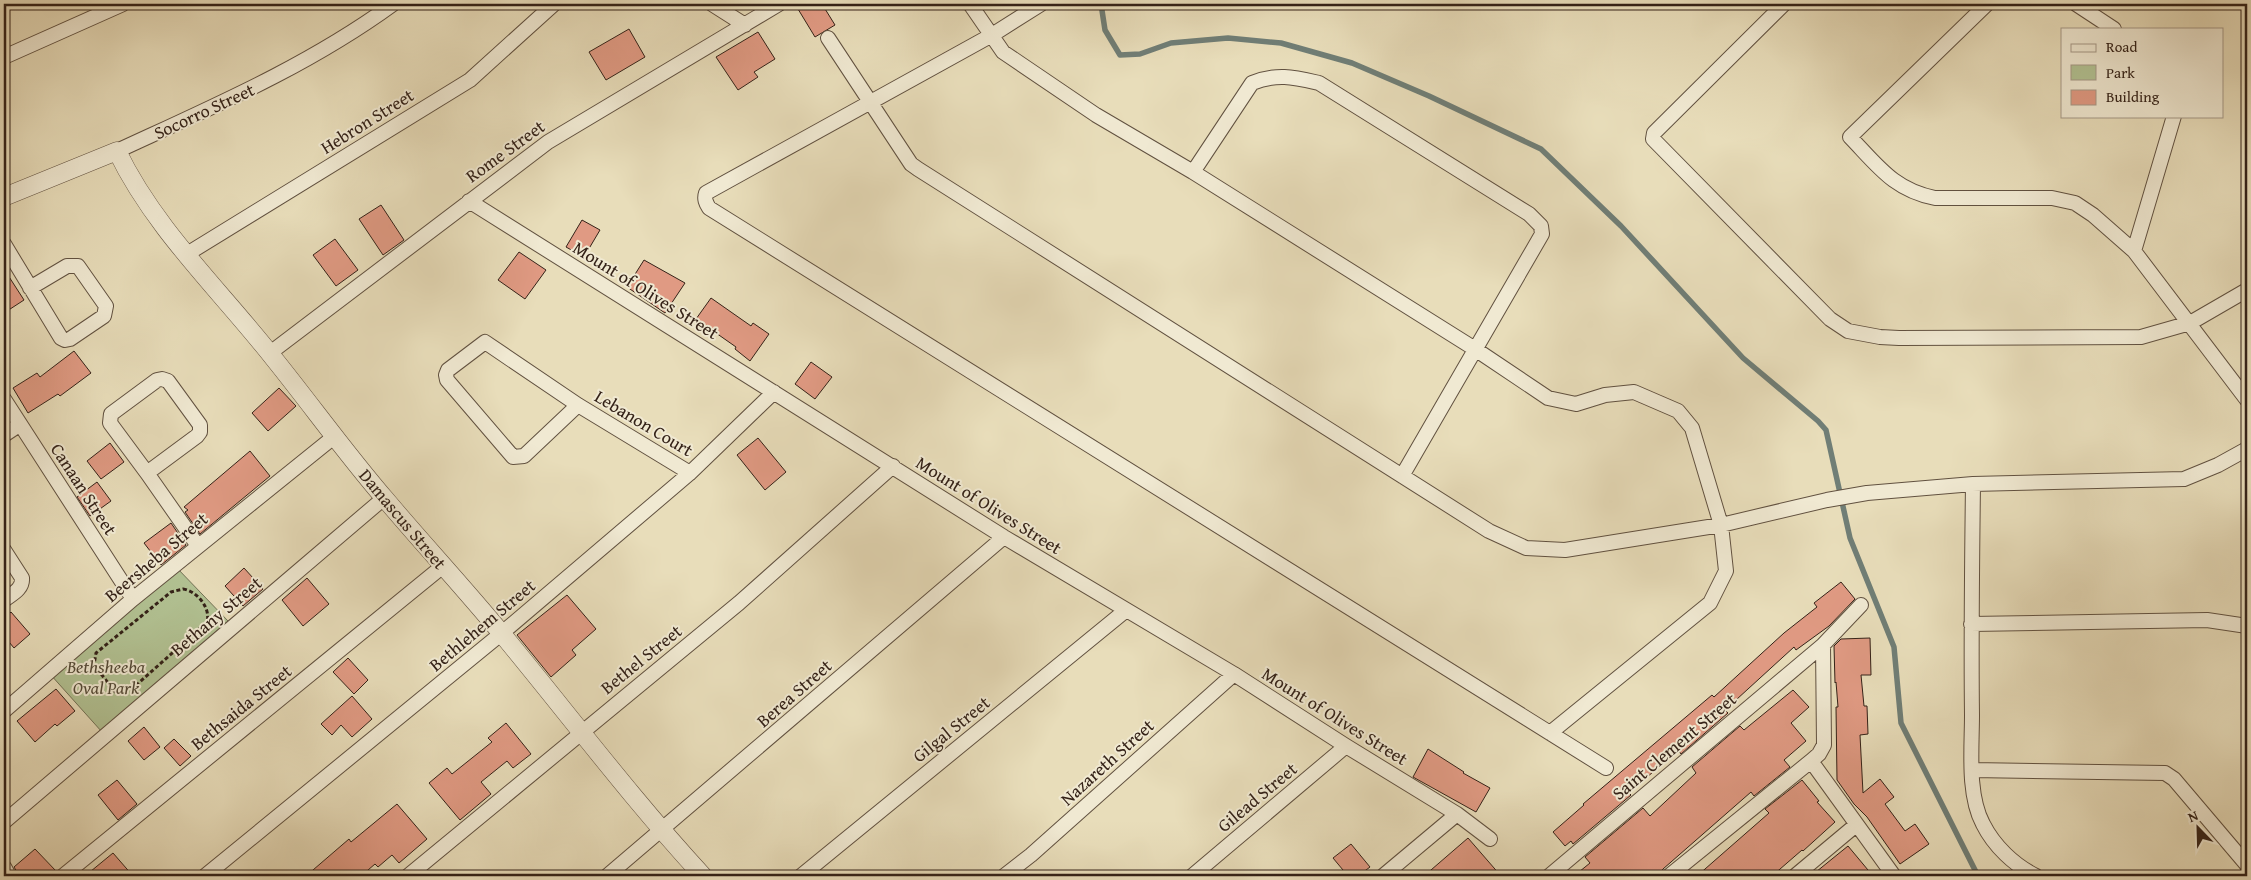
<svg xmlns="http://www.w3.org/2000/svg" width="2251" height="880" viewBox="0 0 2251 880" font-family="'Gentium Book Plus',serif">
<style>
.green{fill:#b2c293;stroke:#737256}
.lines{fill:none;stroke-linecap:round;stroke-linejoin:round}
.stream{stroke:#707e76;stroke-width:5.5}
.building{fill:#e09a83;stroke:#342218}
.minor-casing{stroke:#615140;stroke-width:16}
.tertiary-casing{stroke:#615140;stroke-width:19}
.path{stroke:#342218;stroke-width:3;stroke-dasharray:4 2.5;stroke-linecap:butt}
.minor{stroke:#f0e9d2;stroke-width:14}
.tertiary{stroke:#f0e9d2;stroke-width:18}
.labels{text-anchor:middle;dominant-baseline:central;stroke-width:4;stroke-linejoin:round;paint-order:stroke}
.street-label{font-size:18px;fill:#342218;stroke:#f0e9d2}
.park-label{font-size:18px;font-style:italic;fill:#544a37;stroke:#f0e9d2}
</style>
<rect width="100%" height="100%" fill="#e8ddba"/>
<filter id="stains"><feTurbulence type="fractalNoise" baseFrequency=".004" numOctaves="4"/><feColorMatrix values="0 0 0 0 .2 0 0 0 0 .09 0 0 0 0 .02 0 0 0 .5 -.17"/></filter>
<radialGradient id="worn" r=".72"><stop offset=".6" stop-color="#630" stop-opacity="0"/><stop offset="1" stop-color="#630" stop-opacity=".3"/></radialGradient>
<!-- green -->
<path class="green" d="M176,567l52,54 -126,111 -52,-58z"/>
<g class="lines">
<!-- stream -->
<path class="stream" d="M1101,4l4,26 15,25 20,-1 31,-11 57,-5 53,5 71,20 77,33 112,53 80,77 122,132 75,63 8,9 24,108 44,109 7,76 77,153"/>
</g>
<!-- building -->
<path class="building" d="M806,4h16l13,21 -20,12 -17,-28z
M629,29l16,28 -39,23 -17,-28z
M758,32l17,27 -21,13 4,5 -20,13 -22,-33z
M381,205l23,35 -21,15 -24,-36z
M582,220l18,10 -16,27 -18,-10z
M335,239l23,31 -22,16 -23,-31z
M519,252l27,18 -21,29 -27,-19z
M644,260l41,23 -20,30 -38,-26z
M4,269l20,31 -20,13z
M711,298l40,28 2,-3 16,11 -19,27 -15,-12 1,-2 -40,-28z
M74,351l17,22 -31,23 -2,-2 -30,19 -15,-25 24,-15 3,4z
M811,362l21,15 -17,22 -20,-15z
M279,388l17,18 -28,25 -16,-18z
M758,438l28,34 -21,18 -28,-35z
M110,443l14,19 -23,17 -14,-18z
M250,451l20,25 -70,58 -15,-22 3,-2 -4,-3z
M97,482l14,19 -21,15 -13,-19z
M171,523l15,22 -25,20 -17,-22z
M244,568l19,21 -20,17 -18,-20z
M307,578l22,26 -26,22 -21,-26z
M1841,582l14,17 -26,27 -33,24 -2,-3 -69,63 3,3 -47,41 -3,-4 -49,43 2,2 -58,49 -2,-3 -6,5 -12,-14 31,-27 -1,-1 129,-109 2,2 70,-64 33,-26 -3,-4z
M567,595l29,34 -24,21 4,5 -25,22 -34,-42z
M11,612l19,22 -16,14 -10,-12v-17z
M1870,638l1,37h-10l3,31h3l1,28 -8,1 3,58 17,-14 14,18 -9,7 20,27 10,-7 14,20 -29,20 -33,-47 -13,-13 -17,-24 -1,-73h2l-2,-25 -1,1 -1,-37 7,-7z
M348,658l20,22 -14,14 -21,-22z
M56,689l19,22 -18,15 -2,-2 -20,18 -18,-21z
M1793,690l16,17 -18,16 15,18 -22,19 6,7 -36,29 -3,-4 -88,77 -4,7h-85l16,-13 -5,-6 58,-49 7,8 46,-43 -4,-6 48,-41 4,4z
M352,696l20,23 -20,18 -11,-12 -9,10 -11,-11z
M506,723l25,31 -18,14 -6,-7 -26,21 10,12 -31,26 -31,-37 18,-15 5,6 40,-32 -4,-4z
M144,727l16,20 -16,13 -16,-19z
M174,739l17,17 -11,10 -16,-18z
M1428,749l36,23 -1,1 27,15 -14,24 -63,-35z
M117,780l20,24 -19,16 -20,-25z
M1802,780l17,21 -2,1 18,20 -32,29 -1,-1 -30,26h-75l72,-63 -4,-4z
M397,804l30,35 -28,24 -7,-8 -14,12 -3,-3 -14,12h-55l43,-37 2,3z
M1468,838l33,38h-77z
M1351,844l19,23 -12,9h-10l-15,-18z
M1848,846l25,30h-62z
M35,849l21,22 -2,5h-33l-4,-4 -3,-5z
M113,853l20,23h-48z"/>
<g class="lines">
<!-- minor casing -->
<g class="minor-casing">
<path id="minor" d="M712,4l33,21
M970,4l33,48 93,63 97,57 282,177 73,49 28,6 29,-9 29,-3 44,19 14,17 29,97 5,46 -16,32 -160,130
M1041,4l-49,31 -286,158c-2,6 0,10 3,15l897,560
M1784,4l-130,129 -1,6 177,180 18,12 32,6 19,1 242,-1 49,-14 57,-33
M1987,4l-137,133c28,29 44,53 85,61h117l23,5 18,12 41,36 113,149
M2076,4l38,25
M828,38l83,126 7,5 571,362 37,17 39,2 156,-25 106,-25 40,-7 106,-9 211,-5 34,-14 29,-16
M4,57l119,-53
M117,151c95,-44 191,-85 276,-147
M1193,172l59,-89c26,-10 41,-6 67,0l210,131 12,12 1,8 -140,242
M469,201l535,336 230,137 112,72 111,68 33,25
M4,244l57,94 4,2 5,-1 34,-23 2,-10 -28,-40h-11l-37,22
M2134,251l40,-135
M187,254l283,-174 84,-76
M270,353l278,-211 231,-138
M4,399l129,200
M578,405l-54,51 -11,1 -66,-77 -1,-5 2,-5 37,-28 93,63 112,68
M4,435l15,-10
M147,473l50,-37 3,-4v-7l-32,-44 -6,-2 -5,1 -46,34 -1,9 37,50 51,73
M1973,484c-1,77 -2,154 -1,231 0,33 -5,79 11,109 11,22 31,41 53,52
M4,550l18,28c1,11 -10,16 -18,22
M1861,605l-38,40 1,100 -5,9 -8,7 83,115
M1971,624l236,-4 40,6
M4,711l129,-112 202,-163
M1972,770l193,3 9,6 73,86
M4,822l380,-324
M4,867l5,9
M63,876l380,-310
M205,876l297,-243 188,-160 84,-81
M408,876l331,-273 154,-137
M607,876l397,-339
M801,876l324,-265
M1004,876l27,-21 203,-181
M1192,876l154,-130
M1383,876l74,-62
M1549,876l274,-231
M1669,876l142,-115
M1795,876l61,-51"/>
</g>
<!-- tertiary casing -->
<g class="tertiary-casing">
<path id="tertiary" d="M4,197l113,-46c38,79 105,141 158,209 37,46 72,95 111,140 38,45 79,89 116,134 67,81 130,165 201,242"/>
</g>
<!-- path -->
<path class="path" d="M183,589c14,2 28,19 24,33l-74,66 -17,5 -22,-28 2,-12 75,-61z"/>
<!-- minor -->
<use href="#minor" class="minor"/>
<!-- tertiary -->
<use href="#tertiary" class="tertiary"/>
</g>
<g class="labels">
<!-- street labels -->
<g class="street-label">
<text transform="translate(204 111) rotate(-25)">Socorro Street</text>
<text transform="translate(367 121) rotate(-32)">Hebron Street</text>
<text transform="translate(505 151) rotate(-36)">Rome Street</text>
<text transform="translate(646 290) rotate(32)">Mount of Olives Street</text>
<text transform="translate(644 423) rotate(31)">Lebanon Court</text>
<text transform="translate(84 489) rotate(57)">Canaan Street</text>
<text transform="translate(989 505) rotate(32)">Mount of Olives Street</text>
<text transform="translate(403 519) rotate(50)">Damascus Street</text>
<text transform="translate(156 557) rotate(-40)">Beersheba Street</text>
<text transform="translate(216 616) rotate(-40)">Bethany Street</text>
<text transform="translate(482 625) rotate(-40)">Bethlehem Street</text>
<text transform="translate(641 659) rotate(-39)">Bethel Street</text>
<text transform="translate(794 693) rotate(-41)">Berea Street</text>
<text transform="translate(241 707) rotate(-39)">Bethsaida Street</text>
<text transform="translate(1335 716) rotate(32)">Mount of Olives Street</text>
<text transform="translate(951 729) rotate(-39)">Gilgal Street</text>
<text transform="translate(1674 746) rotate(-40)">Saint Clement Street</text>
<text transform="translate(1107 762) rotate(-42)">Nazareth Street</text>
<text transform="translate(1257 797) rotate(-40)">Gilead Street</text>
</g>
<!-- park labels -->
<g class="park-label">
<text x="106" y="666">Bethsheeba<tspan x="106" dy="21">Oval Park</tspan></text>
</g>
</g>
<!-- margin -->
<rect width="2251" height="880" fill="none" stroke="#e8ddba" stroke-width="20"/>
<rect x="5" y="5" width="2241" height="870" fill="none" stroke="#342218" stroke-width="2.5"/>
<rect x="10" y="10" width="2231" height="860" fill="none" stroke="#342218"/>
<!-- legend -->
<rect x="2061" y="28" width="162" height="90" fill="#f0e9d2" stroke="#a59988"/>
<rect x="2071" y="44" width="25" height="8" fill="#f0e9d2" stroke="#a59988"/>
<text x="2106" y="52" font-size="15" fill="#342218">Road</text>
<rect x="2071" y="65" width="25" height="15" fill="#b2c293" stroke="#a59988"/>
<text x="2106" y="78" font-size="15" fill="#342218">Park</text>
<rect x="2071" y="90" width="25" height="15" fill="#e09a83" stroke="#a59988"/>
<text x="2106" y="102" font-size="15" fill="#342218">Building</text>
<!-- north arrow -->
<g transform="translate(2198 828) rotate(337)" stroke="#f0e9d2" stroke-width="4" paint-order="stroke">
<path d="M0-4L9 19L0 12L-9 19Z" fill="#342218"/>
<text y="-8" font-size="14" font-weight="bold" text-anchor="middle" fill="#342218">N</text>
</g>
<rect width="100%" height="100%" filter="url(#stains)"/>
<rect width="100%" height="100%" fill="url(#worn)"/>
</svg>
